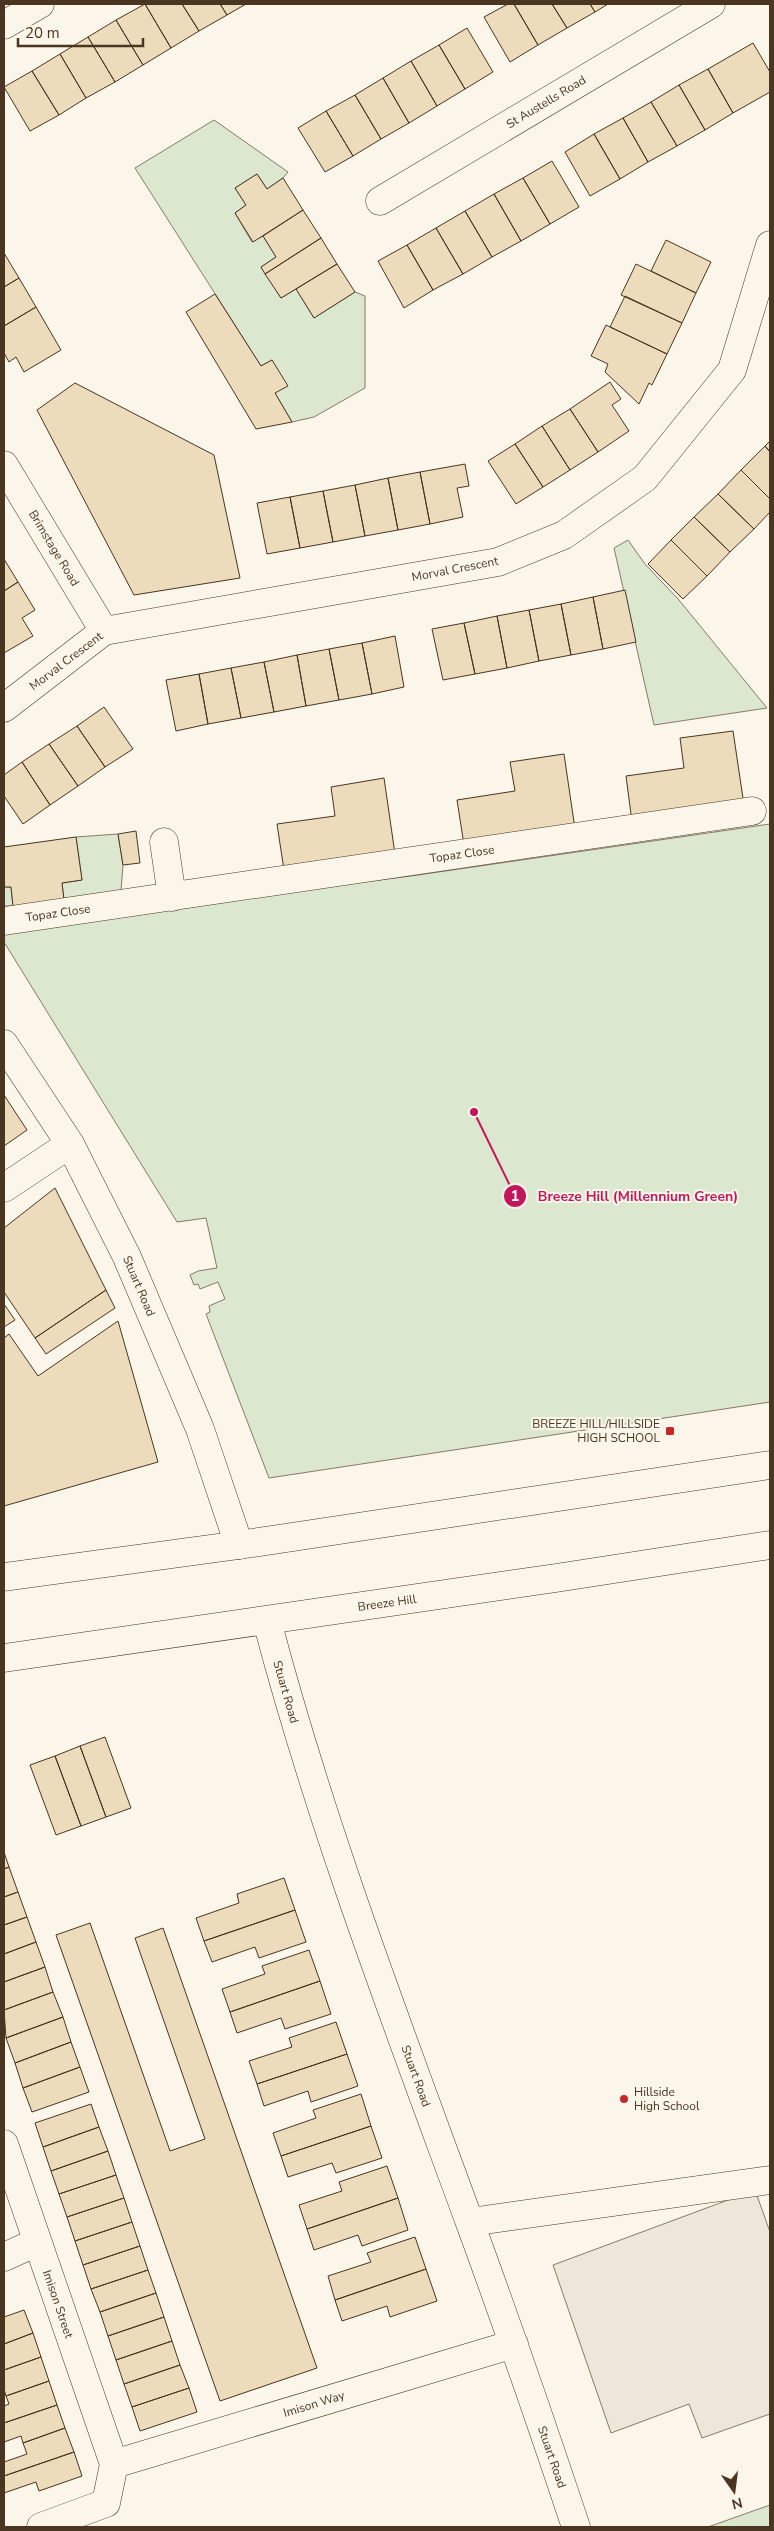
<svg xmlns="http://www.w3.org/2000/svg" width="774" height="2531" viewBox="0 0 774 2531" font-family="'Nunito Sans',sans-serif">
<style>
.green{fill:#dce7d0;stroke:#887966}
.parking{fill:#ede7d9;stroke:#887966}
.building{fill:#ecdcbc;stroke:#4a3520}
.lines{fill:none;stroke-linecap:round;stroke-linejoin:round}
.minor-casing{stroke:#4a3520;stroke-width:29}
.highway-casing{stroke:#4a3520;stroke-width:29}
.minor{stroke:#fbf6e9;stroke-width:28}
.highway{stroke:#fbf6e9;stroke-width:28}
.poi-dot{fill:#c62828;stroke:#fbf6e9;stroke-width:2}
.labels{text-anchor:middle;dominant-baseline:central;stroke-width:4;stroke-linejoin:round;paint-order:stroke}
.street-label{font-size:12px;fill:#4a3520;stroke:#fbf6e9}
.poi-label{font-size:12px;fill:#4a3520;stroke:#fbf6e9;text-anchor:end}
.leader{fill:none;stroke:#c2185b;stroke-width:2}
.callout-dot{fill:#c2185b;stroke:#fbf6e9;stroke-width:2}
.mark-label{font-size:15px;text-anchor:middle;font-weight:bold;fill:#fff}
.callout-label{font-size:14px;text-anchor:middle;font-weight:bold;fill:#c2185b;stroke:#fbf6e9;stroke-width:4;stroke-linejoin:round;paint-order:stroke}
</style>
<rect width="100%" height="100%" fill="#fbf6e9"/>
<!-- green -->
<path class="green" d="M214,120l74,52 -5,6 -16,11 -10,-15 -22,14 11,17 -11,8 17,29 11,-6 13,21 -15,10 20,31 15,-9 18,29 41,-26 10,4v92l-51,29 -22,5 -17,-29 -3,-33 -11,6 -126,-198z
M628,540l17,24 34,36 88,108 -113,17 -40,-177z
M770,824v578l-501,76 -63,-164 4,-2 -1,-6 16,-7 -7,-17 -18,7 -2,-5 -4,1 -4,-10 8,-4 19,-3 -11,-50 -29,4 -173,-280v-14l407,-52z
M118,834l5,31 -2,26 -57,9 -2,-17 20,-3 -6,-43z
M4,887h7l2,19h-9z
M770,2505v22h-62z"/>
<!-- parking -->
<path class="parking" d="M755,2190l15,42v182l-68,24 -13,-34 -78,29 -58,-168z"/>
<!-- building -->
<path class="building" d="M145,4h37l17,27 -28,17z
M145,4l26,44 -28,17 -27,-45z
M182,4h38l7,11 -28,16z
M220,4h26l-19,11z
M508,4h6l24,41 -28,17 -26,-45z
M514,4h38l15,24 -29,17z
M552,4h38l5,8 -28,16z
M590,4h18l-13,8z
M116,20l27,45 -28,17 -27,-45z
M467,28l26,44 -28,17 -26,-44z
M88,37l27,45 -29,16 -26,-44z
M753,43l17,29v20l-37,21 -25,-44z
M439,45l26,44 -28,17 -26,-45z
M60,54l26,44 -27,17 -27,-44z
M411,61l26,45 -28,17 -26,-45z
M708,69l25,44 -28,17 -26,-45z
M32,71l27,44 -29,16 -26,-44z
M383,78l26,45 -28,16 -26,-44z
M679,85l26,45 -28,16 -26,-44z
M355,95l26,44 -28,17 -27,-45z
M651,102l26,44 -29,16 -25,-44z
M326,111l27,45 -28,16 -27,-44z
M623,118l25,44 -28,17 -26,-45z
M594,134l26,45 -30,17 -25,-44z
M552,161l27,46 -29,17 -27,-46z
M257,174l10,15 16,-11 20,32 -50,32 -18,-29 11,-8 -11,-17z
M523,178l27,46 -29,17 -27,-47z
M494,194l27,47 -29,16 -27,-46z
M303,210l18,28 -56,36 -4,-7 15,-10 -13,-21z
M465,211l27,46 -29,17 -27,-46z
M436,228l27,46 -30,16 -26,-45z
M321,238l16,26 -56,34 -16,-24z
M666,240l45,22 -15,31 -45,-22z
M407,245l26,45 -29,18 -26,-47z
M4,253l15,25 -15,9z
M337,264l18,28 -41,26 -18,-29z
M636,264l60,29 -14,30 -61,-28z
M19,278l17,29 -32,19v-39z
M215,294l46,72 11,-6 16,26 -13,7 17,29 -36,7 -70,-117z
M625,296l57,27 -15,31 -57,-27z
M36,307l25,43 -37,22 -8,-15 -7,5 -5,-9v-27z
M606,325l61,29 -15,31 -3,-2 -10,21 -34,-32 3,-8 -17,-8z
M610,382l11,17 -9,6 17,26 -31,21 -28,-43z
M75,383l139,72 26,123 -106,17 -97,-185z
M570,409l28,43 -28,18 -28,-44z
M542,426l28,44 -27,17 -28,-43z
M770,441v11l-5,-6z
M515,444l28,43 -27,17 -28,-43z
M765,446l5,6v47l-29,-29z
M465,464l4,22 -12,2 6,29 -33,7 -10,-52z
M741,470l29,29v13l-16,17 -36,-35z
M420,472l10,52 -32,6 -10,-52z
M388,478l10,52 -33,6 -10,-51z
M355,485l10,51 -32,6 -10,-51z
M323,491l10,51 -33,6 -10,-51z
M718,494l36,35 -24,23 -36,-35z
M290,497l10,51 -33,6 -10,-51z
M694,517l36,35 -23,24 -36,-36z
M671,540l36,36 -24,23 -35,-35z
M4,559l14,23 -14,9z
M18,582l17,28 -13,8 11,18 -29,17v-62z
M625,590l11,52 -33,7 -10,-52z
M593,597l10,52 -32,6 -10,-51z
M561,604l10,51 -32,6 -10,-51z
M529,610l10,51 -32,7 -10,-52z
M497,616l10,52 -32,6 -11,-51z
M464,623l11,51 -32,6 -11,-51z
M395,636l9,51 -32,7 -10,-51z
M362,643l10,51 -33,6 -10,-51z
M329,649l10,51 -33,6 -9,-51z
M297,655l9,51 -32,6 -10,-50z
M264,662l10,50 -33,6 -10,-50z
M231,668l10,50 -33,6 -9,-50z
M199,674l9,50 -32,7 -10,-51z
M104,707l29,42 -28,18 -28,-41z
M77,726l28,41 -27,19 -29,-42z
M733,731l11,74 -112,17 -6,-46 58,-8 -4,-30z
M49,744l29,42 -28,19 -28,-43z
M564,754l11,75 -111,16 -7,-45 58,-9 -5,-29z
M22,762l28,43 -27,19 -19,-28v-21z
M384,778l11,76 -111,16 -7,-46 58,-8 -4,-29z
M136,831l4,32 -17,2 -5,-31z
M76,837l6,43 -20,3 2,17 -51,6 -2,-19h-7v-40z
M4,1095l23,35 -23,16z
M55,1188l51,102 -71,48 -31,-46v-64z
M106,1290l9,18 -69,46 -11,-16z
M4,1304l11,16 -11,7z
M118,1321l40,141 -154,44v-168l5,-4 29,42z
M105,1737l26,71 -25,9 -26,-71z
M80,1746l26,71 -25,9 -26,-70z
M55,1756l26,70 -25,9 -26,-70z
M4,1852l5,15 -5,2z
M9,1867l9,25 -14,5v-28z
M284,1878l11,32 -91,31 -8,-23 43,-15 -2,-9z
M18,1892l9,25 -23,8v-28z
M295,1910l11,32 -47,16 -4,-11 -43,15 -8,-21z
M27,1917l9,25 -32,12v-29z
M90,1923l80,228 35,-12 -70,-201 28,-10 154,440 -97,33 -164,-466z
M36,1942l9,25 -41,15v-28z
M309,1950l11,31 -90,31 -8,-23 43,-15 -3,-8z
M45,1967l8,25 -49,18v-28z
M320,1981l11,33 -46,15 -4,-11 -44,15 -7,-21z
M53,1992l10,25 -57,21 -2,-28z
M63,2017l8,25 -56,21 -9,-25z
M336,2022l11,32 -90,30 -8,-23 43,-14 -3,-9z
M71,2042l9,25 -57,21 -8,-25z
M347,2054l11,32 -47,16 -3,-11 -44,15 -7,-22z
M80,2067l9,25 -57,20 -9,-24z
M361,2094l10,32 -90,30 -8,-23 43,-15 -3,-8z
M91,2104l8,23 -56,20 -8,-24z
M371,2126l11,32 -46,15 -4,-10 -44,14 -7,-21z
M99,2127l9,24 -57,20 -8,-24z
M108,2151l8,24 -57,19 -8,-23z
M387,2166l11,32 -91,31 -8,-24 43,-14 -3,-9z
M116,2175l8,23 -57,19 -8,-23z
M124,2198l8,24 -57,19 -8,-24z
M398,2198l10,32 -46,16 -4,-11 -44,15 -7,-21z
M132,2222l8,24 -57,19 -8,-24z
M415,2237l11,32 -91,31 -7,-24 43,-14 -4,-9z
M140,2246l8,24 -57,19 -8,-24z
M426,2269l11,32 -47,16 -3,-11 -45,15 -7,-21z
M148,2270l8,23 -56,19 -9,-23z
M156,2293l8,24 -56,19 -8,-24z
M24,2310l9,23 -29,11v-27z
M164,2317l8,24 -56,19 -8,-24z
M33,2333l8,24 -37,13v-26z
M172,2341l8,24 -56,19 -8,-24z
M41,2357l8,24 -43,15 -2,-7v-19z
M180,2365l9,23 -57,19 -8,-23z
M49,2381l8,24 -53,18v-17l5,-2 -3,-8z
M189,2388l8,24 -57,19 -8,-24z
M57,2405l8,23 -42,15 -2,-7 -17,6v-19z
M65,2428l9,24 -70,24v-14l23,-8 -4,-11z
M74,2452l8,24 -43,15 -3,-9 -32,11v-17z"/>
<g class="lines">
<!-- minor casing -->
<g class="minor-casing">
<path id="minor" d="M4,25l36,-21
M380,201l331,-197
M4,465l100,166
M4,708l100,-77 394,-69 66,-27 81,-57 87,-108 38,-125
M164,842l8,55
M4,921l748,-110
M4,1044l66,100 57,113 73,172 39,116
M4,1188l66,-44
M267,1621c54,205 130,403 203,602 37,101 72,202 106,304
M4,2144l110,320
M470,2222l300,-42
M4,2257l33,-15
M114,2464l400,-120
M41,2527l65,-24 8,-39"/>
</g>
<!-- highway casing -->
<g class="highway-casing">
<path id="highway" d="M4,1577l235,-32 531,-80
M4,1658l552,-80 214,-33"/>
</g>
<!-- minor -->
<use href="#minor" class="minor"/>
<!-- highway -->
<use href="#highway" class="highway"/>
</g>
<!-- markers -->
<g class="poi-dot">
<rect x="665" y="1426" width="10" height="10" rx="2.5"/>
<circle cx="624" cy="2099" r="5"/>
</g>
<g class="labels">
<!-- street labels -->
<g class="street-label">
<text transform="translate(546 102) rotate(-31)">St Austells Road</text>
<text transform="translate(54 548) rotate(59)">Brimstage Road</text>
<text transform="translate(455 569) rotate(-11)">Morval Crescent</text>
<text transform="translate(66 661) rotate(-37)">Morval Crescent</text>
<text transform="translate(462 854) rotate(-8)">Topaz Close</text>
<text transform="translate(58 913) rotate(-8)">Topaz Close</text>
<text transform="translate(139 1286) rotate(67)">Stuart Road</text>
<text transform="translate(387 1603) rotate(-8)">Breeze Hill</text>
<text transform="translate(286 1692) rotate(74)">Stuart Road</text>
<text transform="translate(416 2076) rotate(70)">Stuart Road</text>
<text transform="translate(58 2304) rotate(71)">Imison Street</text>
<text transform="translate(314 2404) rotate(-17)">Imison Way</text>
<text transform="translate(552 2457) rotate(71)">Stuart Road</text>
</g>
<!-- poi labels -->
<g class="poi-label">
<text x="660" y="1424">BREEZE HILL/HILLSIDE<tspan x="660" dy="14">HIGH SCHOOL</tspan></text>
<text x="634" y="2092" text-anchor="start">Hillside<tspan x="634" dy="14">High School</tspan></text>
</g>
</g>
<!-- callouts -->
<path class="leader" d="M474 1112L515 1196"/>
<g class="callout-dot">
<circle cx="474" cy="1112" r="5"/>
<circle cx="515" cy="1196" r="12"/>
</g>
<g class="mark-label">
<text x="515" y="1201">1</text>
</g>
<g class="callout-label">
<text x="638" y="1201">Breeze Hill (Millennium Green)</text>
</g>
<!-- border -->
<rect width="774" height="2531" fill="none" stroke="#4a3520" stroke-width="10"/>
<!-- north arrow -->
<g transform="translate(734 2491) rotate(166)" stroke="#fbf6e9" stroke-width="4" paint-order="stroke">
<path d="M0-4L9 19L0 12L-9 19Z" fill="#4a3520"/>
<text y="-8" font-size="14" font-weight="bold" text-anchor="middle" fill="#4a3520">N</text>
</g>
<!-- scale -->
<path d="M18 38v8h125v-8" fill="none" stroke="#4a3520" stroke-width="2.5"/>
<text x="25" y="38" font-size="15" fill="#4a3520" stroke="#fbf6e9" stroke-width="4" paint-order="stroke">20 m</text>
</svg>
